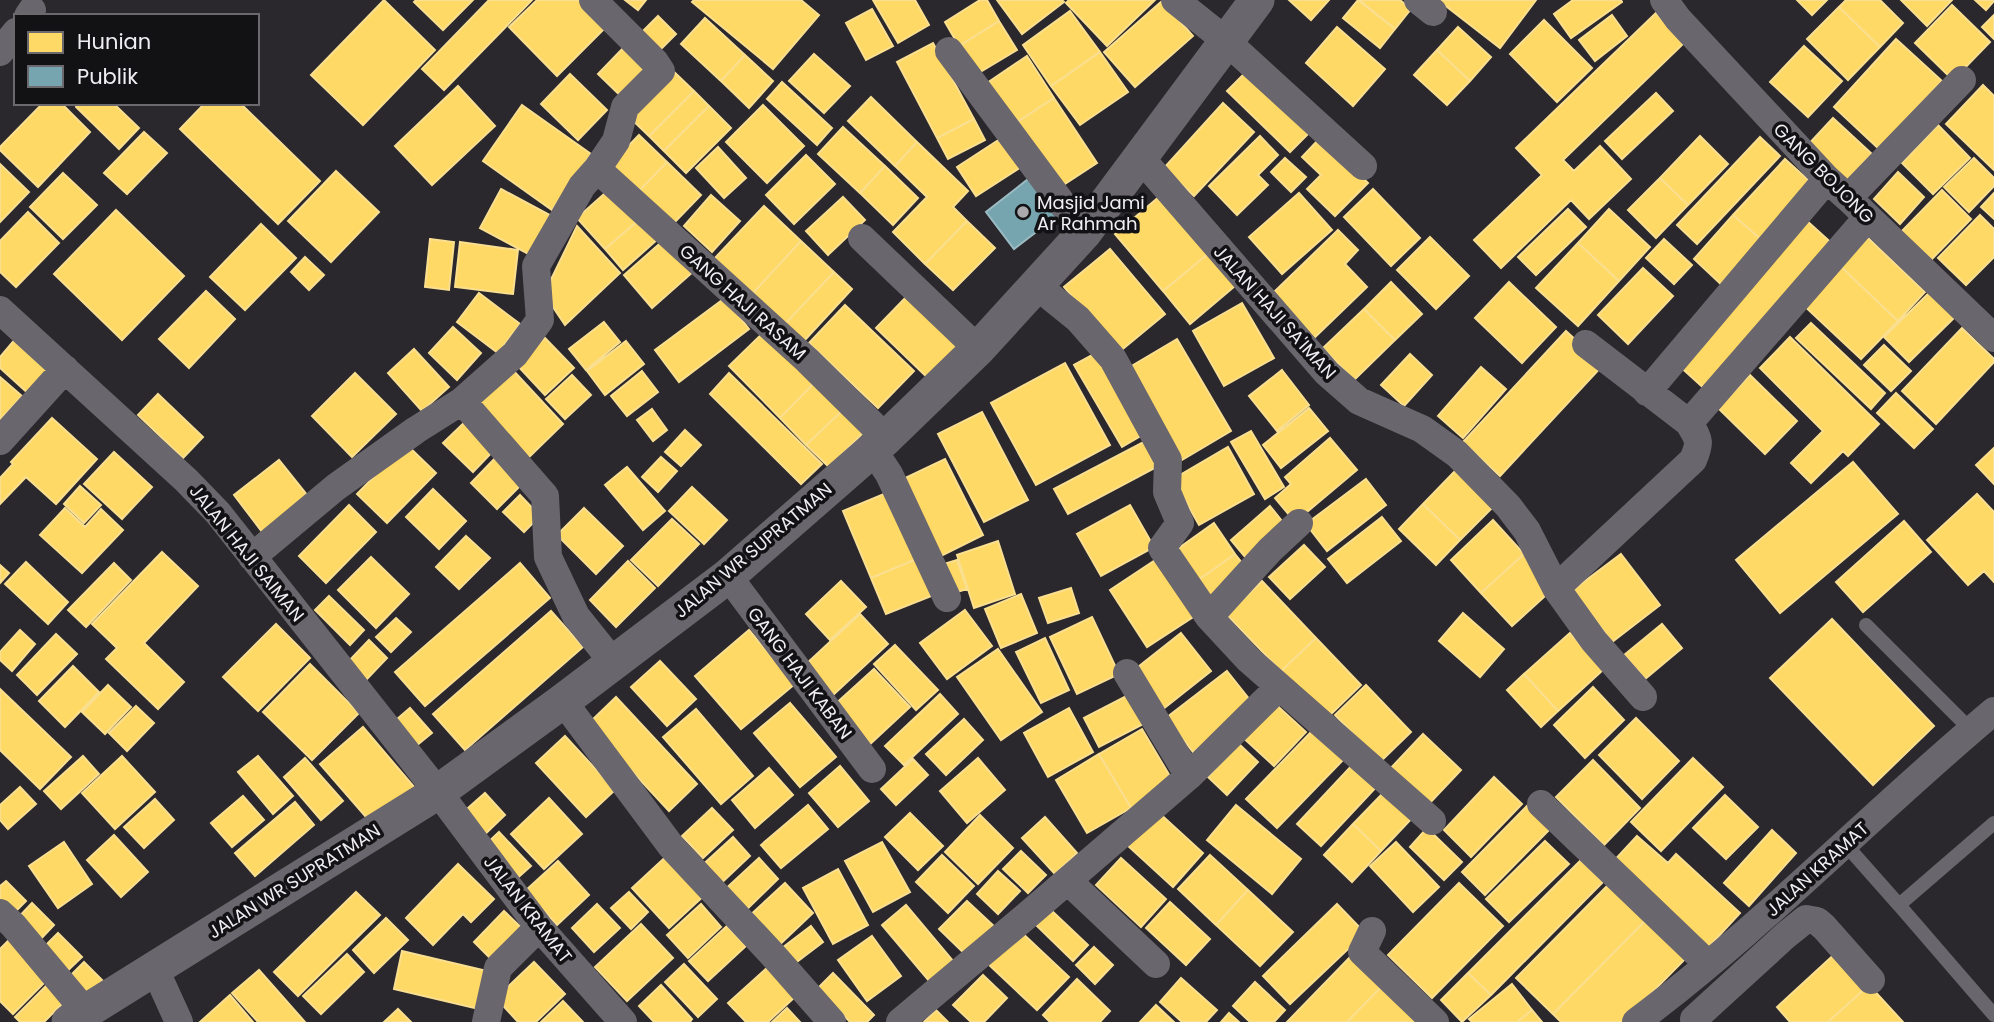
<svg xmlns="http://www.w3.org/2000/svg" width="1994" height="1022" viewBox="0 0 1994 1022" font-family="Poppins,sans-serif">
<style>
.homes{fill:#ffd966;stroke:#fadf90;stroke-width:2}
.public{fill:#76a5af;stroke:#9bbbc3;stroke-width:2}
.lines{fill:none;stroke-linecap:round;stroke-linejoin:round}
.service{stroke:#6a666d;stroke-width:14}
.minor{stroke:#6a666d;stroke-width:28}
.tertiary{stroke:#6a666d;stroke-width:35}
.poi-dot{fill:#aba9ad;stroke:#121114;stroke-width:2.5}
.labels{text-anchor:middle;dominant-baseline:central;stroke-width:7;stroke-linejoin:round;paint-order:stroke}
.street-label{font-size:18px;fill:#f0eef2;stroke:#121114}
.poi-label{font-size:18px;fill:#f0eef2;stroke:#121114;text-anchor:start}
</style>
<rect width="100%" height="100%" fill="#2a282c"/>
<!-- homes -->
<path class="homes" d="M384,0l51,50 -72,75 -52,-50z
M416,0h57l-30,30 -29,-28z
M489,0h43l-88,90 -22,-21z
M537,0h49l24,23 -53,53 -48,-49z
M625,0h21l-8,10z
M694,0h107l18,15 -46,54 -81,-67z
M873,0h42l14,25 -31,18z
M980,0h7l12,21 -40,25 -14,-24z
M997,0h65l2,2 -42,32z
M1069,0h86l-48,46 -41,-43z
M1289,0h40l-18,20z
M1358,0l37,29 -15,19 -37,-30z
M1359,0h41l11,9 -16,20z
M1438,0h98l-36,48z
M1573,0h48l1,2 -51,36 -17,-24z
M1797,0h30l-15,15z
M1846,0h34l23,23 -23,24 -41,-40z
M1901,0h51l-25,26z
M1975,0h19v1l-8,9z
M1162,1l31,35 -58,51 -31,-35z
M1952,5l38,37 -37,38 -38,-37z
M1839,7l41,40 -32,33 -41,-41z
M872,9l21,37 -27,14 -20,-37z
M1070,11l30,41 -49,34 -28,-41z
M1656,13l28,30 -121,117 11,11 26,-25 31,33 -42,40 -18,-19 -70,68 -27,-28 68,-65 -26,-27z
M1612,15l15,21 -32,25 -16,-21z
M1994,15v24l-12,-12z
M658,16l18,18 -23,23 -18,-18z
M705,18l40,37 -24,26 -40,-37z
M1544,20l48,48 -35,34 -47,-48z
M999,21l18,29 -40,24 -18,-28z
M1337,27l48,42 -32,37 -47,-43z
M1458,27l33,30 -21,24 -33,-31z
M1896,39l46,42 -63,68 -45,-42z
M629,42l29,28 -31,32 -29,-28z
M933,43l41,76 -37,19 -40,-76z
M1804,46l38,35 -34,36 -38,-35z
M1437,50l33,31 -23,24 -33,-30z
M1100,52l28,40 -48,33 -29,-39z
M814,54l36,32 -26,27 -35,-32z
M745,55l28,26 -24,27 -28,-27z
M1027,56l27,42 -40,26 -27,-41z
M670,68l24,23 -45,45 -24,-23z
M1249,69l62,62 -21,21 -63,-61z
M570,74l37,36 -29,30 -37,-36z
M782,82l50,46 -15,17 -50,-46z
M1983,85l11,11v74l-48,-46z
M458,86l37,40 -63,59 -37,-39z
M694,91l15,15 -45,45 -15,-15z
M1656,93l17,18 -51,48 -17,-18z
M871,97l46,45 -22,24 -47,-45z
M1054,98l43,65 -40,26 -43,-65z
M43,103h18l29,29 -52,55 -38,-37v-3z
M79,103h34l26,25 -20,21 -43,-42z
M205,103h35l80,78 -42,43 -98,-95z
M1223,103l31,29 -60,64 -30,-28z
M522,105l69,49 -39,56 -69,-49z
M763,105l41,41 -37,37 -41,-41z
M709,106l22,22 -45,45 -22,-22z
M1833,118l39,36 -27,29 -39,-36z
M974,119l11,21 -37,19 -11,-21z
M1938,125l32,33 -37,36 -31,-31z
M843,127l42,39 -25,27 -42,-39z
M144,132l23,21 -40,41 -23,-21z
M639,135l28,27 -30,31 -28,-27z
M1006,135l20,29 -50,32 -19,-29z
M1260,136l18,19 -20,20 10,10 -31,30 -28,-29z
M1700,136l28,28 -40,41 -28,-27z
M1321,137l47,46 -33,33 -28,-27 14,-14 -19,-18z
M1760,137l20,19 -83,88 -20,-19z
M917,142l51,49 -15,16 14,14 -42,43 -32,-32 34,-35 -32,-31z
M718,147l28,31 -22,20 -28,-30z
M806,155l29,29 -41,40 -28,-29z
M1285,158l21,19 -15,15 -20,-20z
M1974,158l20,20v8l-25,26 -25,-25z
M1785,159l31,28 -51,56 -32,-28z
M667,162l34,33 -30,31 -34,-33z
M0,164l29,28 -29,30z
M885,166l33,32 -25,27 -33,-32z
M336,171l43,41 -48,50 -43,-41z
M1898,172l26,25 -24,27 -26,-25z
M63,173l34,32 -34,34 -33,-32z
M1660,178l28,27 -32,33 -28,-28z
M612,187l28,32 -35,30 -28,-31z
M501,189l56,30 -21,39 -56,-30z
M1373,189l47,49 -29,28 -47,-49z
M1942,190l29,29 -41,42 -29,-29z
M1166,191l48,58 -51,42 -48,-57z
M1299,193l33,37 -50,44 -33,-37z
M1994,193v26l-13,-12z
M711,195l29,26 -28,31 -28,-26z
M843,197l22,23 -37,35 -22,-24z
M764,206l37,35 -49,53 -38,-35z
M1568,209l18,18 -50,48 -18,-18z
M1609,209l41,38 -31,34 -41,-38z
M116,210l68,66 -62,64 -68,-66z
M28,212l31,31 -43,44 -16,-15v-31z
M1733,215l32,28 -41,44 -30,-28z
M1980,215l14,14v28l-28,28 -28,-27z
M640,219l18,20 -35,31 -18,-21z
M1806,220l31,28 -130,143 -31,-28z
M967,221l28,27 -42,42 -28,-26z
M261,224l35,34 -51,52 -35,-33z
M577,226l43,47 -55,52 -21,-31z
M1338,230l20,20 -13,14 22,23 -55,53 -42,-44z
M1864,234l61,58 -27,29 -62,-59z
M1430,237l39,39 -33,33 -39,-39z
M430,239l24,3 -5,48 -24,-3z
M665,239l29,32 -42,37 -28,-33z
M1664,239l28,26 -18,19 -28,-26z
M801,241l33,31 -50,53 -32,-31z
M460,242l58,8 -5,44 -58,-7z
M1578,243l41,38 -41,45 -42,-38z
M1110,249l55,65 -46,38 -55,-65z
M1214,249l27,32 -51,43 -27,-33z
M305,257l19,18 -15,15 -18,-18z
M1836,262l62,59 -37,38 -62,-58z
M1643,268l30,28 -45,48 -30,-29z
M834,272l18,17 -49,53 -19,-17z
M1391,282l31,32 -27,26 -31,-31z
M1509,282l47,45 -34,36 -47,-45z
M206,291l29,28 -46,49 -30,-29z
M912,291l54,53 -35,37 -55,-53z
M1931,291l25,25 -47,46 -25,-25z
M479,293l41,31 -22,29 -41,-31z
M725,298l24,31 -70,53 -24,-32z
M1242,303l32,55 -50,28 -31,-55z
M845,305l69,66 -36,37 -69,-65z
M1364,309l31,31 -41,40 -31,-32z
M604,322l16,20 -34,28 -17,-21z
M1811,323l74,70 -14,16 -75,-71z
M453,327l28,26 -24,27 -28,-27z
M1962,328l32,31v3l-58,62 -34,-33z
M767,329l50,51 -37,38 -51,-52z
M1566,331l37,34 -103,111 -37,-34z
M17,337l36,33 -23,25 -30,-27v-11z
M1790,337l89,87 -31,32 -5,-5 -32,32 -20,-20 32,-32 -63,-63z
M545,338l29,30 -29,27 -29,-31z
M1177,339l54,92 -54,32 -54,-92z
M626,341l18,23 -39,31 -18,-24z
M1884,345l27,26 -20,20 -27,-26z
M414,349l35,38 -27,24 -34,-38z
M1103,349l48,81 -29,17 -48,-82z
M1410,354l22,21 -28,31 -23,-21z
M1065,363l45,82 -74,40 -45,-82z
M510,367l53,57 -38,37 -54,-58z
M1481,367l25,22 -43,49 -25,-22z
M1282,370l27,35 -32,26 -28,-35z
M642,371l16,21 -31,24 -16,-20z
M355,373l41,41 -44,43 -40,-41z
M729,373l93,91 -21,20 -91,-90z
M572,375l19,20 -26,24 -19,-20z
M1750,375l47,46 -32,33 -47,-46z
M0,377l22,19 -22,24z
M817,380l28,28 -39,37 -26,-27z
M1896,393l37,36 -19,19 -37,-35z
M158,394l45,43 -20,21 -45,-43z
M845,408l21,22 -37,37 -23,-22z
M1309,408l19,23 -47,37 -18,-23z
M652,409l15,21 -14,11 -16,-21z
M982,412l46,88 -44,22 -46,-88z
M52,418l45,41 -41,45 -30,-27 -26,27v-26l13,-14 -2,-2z
M468,419l29,28 -24,25 -30,-29z
M685,430l16,15 -20,21 -16,-14z
M1251,431l33,56 -19,12 -34,-57z
M1151,438l13,25 -96,51 -14,-25z
M1330,438l27,32 -62,52 -20,-24 16,-14 -6,-7z
M406,444l30,29 -49,50 -30,-29z
M1228,447l26,47 -55,31 -26,-46z
M1994,448v36l-18,-19z
M114,452l38,35 -30,32 -38,-35z
M501,452l26,27 -30,30 -26,-26z
M661,457l16,14 -19,21 -16,-15z
M945,459l38,76 -44,22 -38,-77z
M279,460l33,41 -46,36 -32,-42z
M1853,462l45,52 -118,99 -44,-53z
M627,467l38,44 -22,19 -38,-45z
M1456,470l38,36 -34,34 -37,-36z
M1366,479l20,26 -59,46 -21,-27z
M80,486l21,19 -17,18 -20,-19z
M692,487l35,33 -23,24 -35,-33z
M433,489l33,32 -27,28 -33,-32z
M891,491l28,67 -48,20 -28,-67z
M1977,494l17,18v70l-10,-11 -16,14 -41,-45z
M520,495l20,21 -16,16 -21,-20z
M1423,504l37,36 -24,25 -37,-36z
M349,505l27,27 -50,51 -27,-27z
M1130,505l24,42 -53,29 -24,-42z
M1270,506l16,20 -40,32 -15,-18z
M65,508l20,19 16,-18 22,21 -41,43 -42,-38z
M584,508l39,38 -27,28 -39,-39z
M1382,517l19,24 -54,42 -19,-24z
M672,519l27,25 -41,42 -27,-26z
M1493,520l31,34 -43,39 -30,-33z
M1904,521l27,31 -68,60 -27,-30z
M1214,523l21,31 -44,31 -22,-30z
M466,536l24,22 -31,31 -23,-22z
M998,541l17,53 -41,14 -17,-53z
M1304,545l21,22 -35,32 -21,-22z
M162,552l36,34 -54,57 40,39 -26,27 -52,-50 11,-11 -25,-24z
M1235,554l12,15 -45,32 -11,-16z
M1524,554l31,33 -43,39 -31,-33z
M1621,554l39,51 -48,37 -39,-52z
M1163,555l38,57 -54,35 -37,-57z
M371,557l38,37 -33,34 -38,-38z
M919,558l15,37 -48,19 -15,-36z
M957,560l10,29 -17,5 -9,-29z
M628,561l27,27 -39,39 -26,-27z
M26,562l42,40 -20,22 -43,-40z
M114,563l17,17 -45,47 -18,-17z
M520,563l30,35 -125,108 -30,-34z
M0,565l9,8 -9,10z
M841,581l25,26 -36,33 -24,-26z
M1262,581l54,57 -35,33 -54,-56z
M1071,588l8,25 -31,10 -9,-25z
M1021,594l16,39 -36,15 -16,-39z
M329,596l35,34 -14,15 -35,-35z
M965,610l27,36 -45,33 -27,-36z
M551,611l32,36 -118,103 -32,-36z
M1463,613l41,36 -24,28 -41,-36z
M860,614l28,30 -55,51 -28,-30z
M1092,617l27,57 -42,20 -27,-57z
M396,618l15,14 -20,20 -15,-15z
M1832,619l102,107 -61,59 -103,-107z
M276,624l34,34 -52,53 -35,-34z
M1662,624l20,24 -37,31 -21,-24z
M20,630l15,14 -23,27 -12,-11v-8z
M749,630l46,54 -54,45 -46,-53z
M1181,633l30,38 -48,38 -30,-38z
M1570,633l33,37 -45,41 -34,-37z
M56,634l21,20 -40,41 -20,-20z
M1045,638l24,52 -28,13 -25,-51z
M1316,638l45,47 -34,33 -46,-47z
M369,640l18,18 -22,23 -18,-18z
M895,645l43,45 -22,20 -42,-46z
M998,649l44,63 -41,28 -44,-63z
M660,661l36,38 -29,27 -36,-39z
M310,664l49,49 -47,47 -49,-48z
M73,666l26,26 -34,35 -26,-26z
M874,669l36,38 -42,39 -36,-39z
M1227,671l27,34 -61,47 -27,-34z
M1524,674l34,37 -17,16 -34,-37z
M108,685l23,22 -26,27 -23,-22z
M1366,685l45,47 -31,30 -45,-47z
M1593,687l31,33 -39,38 -31,-33z
M0,689l71,68 -31,32 -40,-39z
M1134,692l15,29 -50,26 -15,-29z
M940,694l18,20 -54,51 -19,-19z
M616,697l81,87 -28,27 -81,-87z
M1271,700l35,32 -32,34 -35,-32z
M790,703l46,54 -36,30 -46,-54z
M136,706l18,17 -27,28 -18,-18z
M410,708l22,25 -21,17 -21,-25z
M1069,708l24,44 -45,25 -24,-44z
M696,709l57,67 -32,28 -58,-67z
M1636,718l43,43 -37,38 -43,-44z
M964,719l19,21 -37,35 -20,-21z
M363,727l52,61 -42,37 -53,-61z
M1142,729l32,54 -43,25 -32,-54z
M1313,730l31,29 -67,69 -31,-29z
M1423,734l38,36 -35,37 -38,-36z
M565,736l50,54 -29,27 -50,-54z
M1239,744l19,18 -31,33 -19,-18z
M1099,754l32,54 -44,25 -31,-53z
M83,756l16,18 -38,35 -17,-18z
M122,756l33,36 -40,37 -33,-36z
M258,756l35,40 -20,18 -35,-42z
M305,758l38,43 -22,19 -37,-43z
M978,758l27,32 -38,33 -27,-32z
M1693,758l30,29 -62,64 -30,-29z
M913,759l15,16 -32,30 -15,-16z
M1593,760l47,48 -36,37 -48,-48z
M1356,761l24,22 -59,63 -24,-22z
M840,766l29,35 -31,26 -29,-34z
M769,768l24,27 -38,33 -23,-28z
M1494,777l28,27 -51,53 -27,-27z
M20,787l16,17 -28,25 -8,-9v-15z
M1385,791l28,26 -32,34 -28,-27z
M485,793l20,22 -24,23 -21,-23z
M1725,795l33,32 -32,32 -33,-31z
M243,796l21,24 -32,27 -21,-24z
M549,798l33,36 -38,35 -33,-35z
M155,799l19,21 -30,28 -20,-21z
M295,802l19,23 -59,51 -20,-23z
M808,805l20,24 -47,39 -20,-23z
M1236,805l65,54 -29,35 -65,-54z
M1527,806l23,23 -65,66 -23,-23z
M712,808l21,22 -30,28 -21,-22z
M1157,811l46,42 -30,34 -46,-42z
M910,813l33,33 -25,24 -33,-33z
M980,815l33,33 -35,36 -33,-32z
M1045,817l32,36 -22,21 -33,-36z
M1353,824l28,27 -29,31 -28,-27z
M1427,828l35,34 -18,18 -34,-33z
M1772,830l24,23 -47,53 -25,-23z
M499,832l32,34 -17,15 -31,-34z
M114,835l34,37 -27,25 -34,-37z
M1637,836l31,27 8,-9 64,59 -35,38 -94,-87z
M733,837l17,19 -34,32 -18,-19z
M1545,841l24,23 -60,58 -23,-23z
M64,842l28,42 -34,24 -29,-42z
M882,842l28,50 -37,20 -28,-51z
M1396,842l43,45 -26,25 -43,-46z
M1021,851l25,24 -18,18 -25,-24z
M671,852l37,40 -39,36 -37,-40z
M942,855l32,31 -26,27 -32,-31z
M1210,855l38,35 -32,35 -38,-36z
M759,858l19,21 -37,36 -20,-22z
M1121,858l45,41 -25,28 -45,-42z
M1581,860l22,22 -112,113 -23,-22z
M558,861l31,34 -32,30 -32,-34z
M458,864l36,35 -23,23 -8,-8 -30,31 -27,-27z
M838,869l30,56 -35,19 -30,-56z
M998,871l22,20 -22,23 -21,-20z
M6,881l20,20 -13,13 -13,-13v-15z
M1611,882l37,36 -95,96 -37,-36z
M785,883l28,30 -38,36 -28,-31z
M1459,883l44,43 -71,72 -44,-43z
M1248,890l45,42 -33,34 -44,-41z
M356,892l24,23 -82,81 -24,-24z
M629,892l19,20 -17,17 -20,-21z
M967,901l29,27 -28,29 -29,-28z
M1170,902l40,37 -24,26 -40,-37z
M32,903l22,22 -18,19 -22,-22z
M597,904l23,24 -26,24 -22,-24z
M701,904l20,23 -33,31 -21,-23z
M1337,904l28,29 -75,71 -27,-28z
M906,905l47,56 -23,21 -48,-57z
M1051,910l37,35 -15,16 -37,-36z
M504,911l23,22 -31,31 -22,-22z
M386,918l22,22 -34,33 -21,-23z
M1648,918l39,39 -64,65h-62l-8,-8z
M641,924l32,34 -46,43 -32,-34z
M727,926l19,20 -38,35 -19,-20z
M811,926l12,16 -29,22 -12,-16z
M1019,930l50,47 -32,33 -50,-47z
M58,933l24,24 -19,18 -24,-23z
M14,935l39,39 -40,40 -13,-13v-52z
M872,936l29,40 -34,25 -29,-41z
M1094,947l19,18 -18,19 -19,-19z
M402,951l85,20 -8,38 -85,-20z
M1838,951l31,34 -41,37h-38l-13,-15z
M1355,952l31,30 -39,40h-60z
M347,954l17,18 -43,42 -18,-18z
M84,962l20,20 -16,15 -19,-20z
M534,962l31,32 -29,28h-18l-22,-24z
M684,964l33,35 -19,18 -33,-35z
M768,967l28,29 -28,26h-22l-18,-19z
M259,970l46,52h-47l-26,-29z
M833,973l41,42 -7,7h-17l-32,-34z
M1468,973l23,22 -29,27 -21,-22z
M983,975l24,23 -23,24h-13l-18,-17z
M1181,978l36,32 -11,12h-24l-22,-20z
M1077,979l33,32 -10,11h-50l-7,-7z
M52,980l17,17 -25,25h-24l-5,-5z
M1255,982l30,28 -11,12h-24l-17,-16z
M1386,982l40,40h-79z
M1512,984l20,26 -15,12h-45l-3,-3z
M661,985l31,34 -2,3h-36l-15,-16z
M1869,985l34,37h-75z
M230,995l23,27h-53z
M563,1001l20,21h-42z
M1156,1005l18,17h-34z
M787,1008l13,14h-28z
M398,1009l13,13h-27z
M936,1010l12,12h-24z
M1532,1010l10,12h-25z
M1229,1013l10,9h-18z"/>
<!-- public -->
<path class="public" d="M1032,176l29,37 -47,36 -28,-37z"/>
<g class="lines">
<!-- service -->
<path class="service" d="M1866,625l105,105
M1994,823l-95,82 95,110
M1845,844l54,61"/>
<!-- minor -->
<path class="minor" d="M1175,0l50,40 138,126
M1418,0l15,12
M1664,0l14,19 149,160 21,19 146,140
M28,16l4,-6
M949,51l135,182
M0,52l16,-20
M1139,156l188,217 32,28 63,28 35,25 51,52 19,25 29,57 38,53 49,56
M597,169l210,191 79,78
M1848,198l114,-118
M862,238l116,111
M1036,285l42,34 35,40 55,101 -1,32 13,31 -18,25 47,69 39,42 184,162
M0,310l186,170 32,33 220,279 101,135 84,95
M1647,392l180,-213
M462,401l83,95 3,61 28,59 36,45
M1689,423l179,-206
M0,441l65,-72
M873,450l16,24 58,124
M252,557l84,-70 80,-57 46,-29 53,-47 25,-34 -4,-54 46,-80 15,-17 19,-28 9,-34 36,-36 -6,-9 -62,-62
M728,576l144,193
M1556,588l137,-128c8,-19 6,-20 -4,-37l-103,-79
M1209,617l61,-67 29,-27
M563,701l108,145 101,108 60,68
M1189,776l90,-89
M1541,804l167,160
M1068,881l88,83
M0,913l13,12 72,86
M1372,931l-10,21 73,70
M154,967l25,55
M1694,1019l92,-84 20,-16 11,2 7,6 47,53
M486,1022l12,-54 41,-41
M900,1022l124,-104 165,-142 -62,-103
M1636,1022c127,-95 237,-210 358,-311"/>
<!-- tertiary -->
<path class="tertiary" d="M69,1022l369,-230 125,-91 165,-125 158,-138 92,-89 106,-116 173,-233"/>
</g>
<!-- markers -->
<circle class="poi-dot" cx="1023" cy="212" r="7"/>
<g class="labels">
<!-- street labels -->
<g class="street-label">
<text transform="translate(1824 173) rotate(45)">GANG BOJONG</text>
<text transform="translate(743 302) rotate(42)">GANG HAJI RASAM</text>
<text transform="translate(1275 312) rotate(48)">JALAN HAJI SA'IMAN</text>
<text transform="translate(753 550) rotate(-40)">JALAN WR SUPRATMAN</text>
<text transform="translate(247 553) rotate(51)">JALAN HAJI SAIMAN</text>
<text transform="translate(800 673) rotate(53)">GANG HAJI KABAN</text>
<text transform="translate(1817 869) rotate(-42)">JALAN KRAMAT</text>
<text transform="translate(294 881) rotate(-32)">JALAN WR SUPRATMAN</text>
<text transform="translate(528 909) rotate(52)">JALAN KRAMAT</text>
</g>
<!-- poi labels -->
<g class="poi-label">
<text x="1037" y="202">Masjid Jami<tspan x="1037" dy="21">Ar Rahmah</tspan></text>
</g>
</g>
<!-- legend -->
<rect x="14" y="14" width="245" height="91" fill="#121114" stroke="#6b696d" stroke-width="2"/>
<rect x="28" y="32" width="35" height="21" fill="#ffd966" stroke="#6b696d" stroke-width="2"/>
<text x="77" y="49" font-size="21" fill="#f0eef2">Hunian</text>
<rect x="28" y="66" width="35" height="21" fill="#76a5af" stroke="#6b696d" stroke-width="2"/>
<text x="77" y="84" font-size="21" fill="#f0eef2">Publik</text>
</svg>
